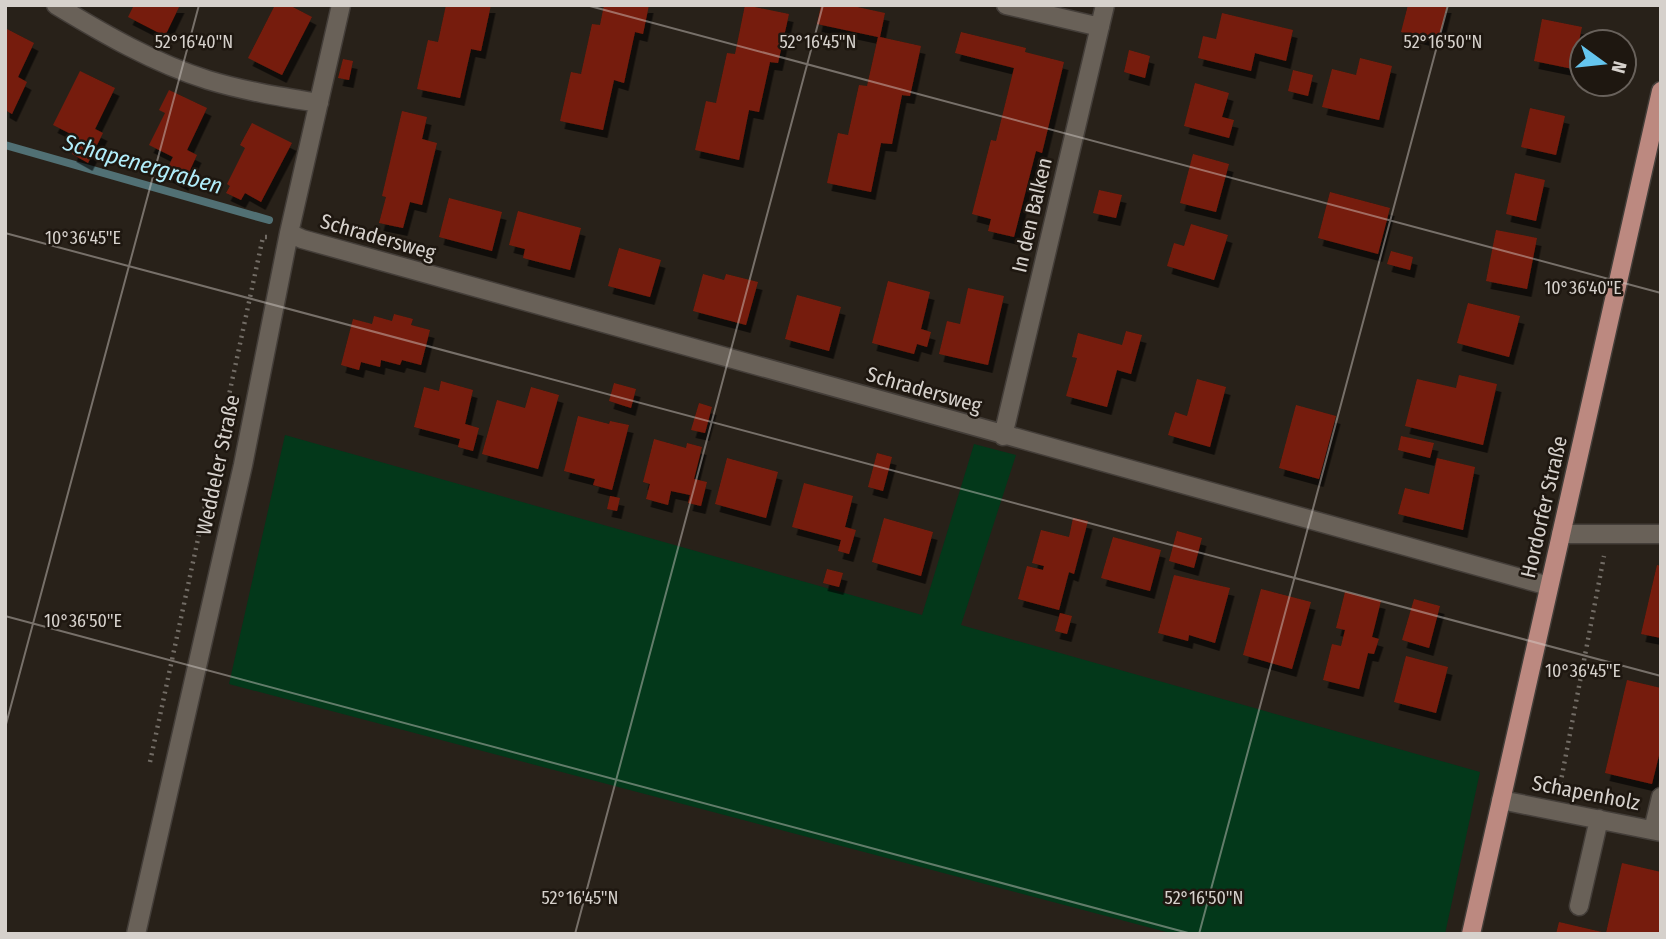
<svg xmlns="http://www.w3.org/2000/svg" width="1666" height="939" viewBox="0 0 1666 939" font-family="'Fira Sans Condensed',sans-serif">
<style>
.green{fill:#03381a}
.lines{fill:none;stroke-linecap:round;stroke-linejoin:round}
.stream{stroke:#517074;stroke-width:8}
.building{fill:#761c0b;filter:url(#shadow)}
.minor-casing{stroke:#443e39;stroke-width:21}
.major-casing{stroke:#443e39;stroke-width:21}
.path{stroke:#726c65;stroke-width:4.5;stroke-dasharray:2 5;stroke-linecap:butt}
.minor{stroke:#696158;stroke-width:18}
.major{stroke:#bc8980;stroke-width:18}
.ticks{fill:none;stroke:#d6d1cc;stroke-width:2;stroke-opacity:0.45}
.labels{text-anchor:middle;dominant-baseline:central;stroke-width:5;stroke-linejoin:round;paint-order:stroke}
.street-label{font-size:21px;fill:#d6d1cc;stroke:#1e1710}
.water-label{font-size:23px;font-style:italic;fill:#b1edfa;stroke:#1e1710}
.ticks-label{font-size:18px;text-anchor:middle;fill:#d6d1cc;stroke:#1e1710;stroke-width:5;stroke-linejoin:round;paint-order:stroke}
</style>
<defs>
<filter id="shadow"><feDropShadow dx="4.5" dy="8" stdDeviation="0" flood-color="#0009"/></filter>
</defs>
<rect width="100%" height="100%" fill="#282119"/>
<!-- green -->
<path class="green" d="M285,435l637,180 52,-171 42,11 -55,170 519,147 -35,162h-271l-945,-250z"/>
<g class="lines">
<!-- stream -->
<path class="stream" d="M5,145l264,75"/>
</g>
<!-- building -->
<path class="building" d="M134,5h46l-15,31 -37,-19z
M275,5h14l23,12 -30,58 -34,-17z
M446,5h45l-10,46 -10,-2 -11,49 -43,-9 11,-49 10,2z
M604,5h45l-6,29 -8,-2 -11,51 -10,-3 -11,50 -43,-9 11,-49 10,2 11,-50 8,1z
M745,5l44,9 -11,49 -8,-1 -11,50 -10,-2 -10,50 -44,-10 11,-49 10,2 11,-50 8,1z
M821,5h27l37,8 -5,24 41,9 -11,50 -8,-1 -10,49 -11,-1 -10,49 -44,-9 11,-50 10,2 11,-50 8,1 11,-49 -61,-13z
M1408,5h39l-9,36 -37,-9z
M1222,13l71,17 -7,31 -31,-8 -4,18 -53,-13 5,-22 13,3z
M1542,19l40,8 -9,42 -39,-8z
M5,28l29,15 -16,34 9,5 -15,32 -7,-4z
M961,32l65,16 -1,4 39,10 -22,91 -6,-2 -22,86 -26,-6 3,-12 -19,-5 19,-74 5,1 18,-73 -59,-15z
M1129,50l21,6 -5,22 -21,-6z
M1360,58l32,8 -13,54 -57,-13 10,-38 24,6z
M343,59l10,2 -4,19 -11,-2z
M1293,70l20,5 -5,21 -20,-5z
M80,71l35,17 -20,41 8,4 -15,30 -16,-9 7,-16 -26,-13z
M1195,83l34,10 -7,24 12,3 -5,18 -45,-12z
M169,90l38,18 -20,42 10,5 -13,28 -19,-10 8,-16 -24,-12 16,-32 -6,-3z
M1530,108l35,8 -9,39 -35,-8z
M402,111l25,6 -5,22 15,4 -15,62 -12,-3 -7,26 -24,-5 7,-26 -4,-1z
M252,123l40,20 -31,59 -16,-9 -4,7 -15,-7 4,-7 -3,-2 18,-36 -5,-3z
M1193,154l36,10 -13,48 -36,-9z
M1515,173l30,7 -9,41 -30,-7z
M1099,190l23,5 -6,23 -23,-5z
M1330,192l60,16 -12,46 -60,-16z
M449,198l53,14 -10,39 -53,-14z
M518,211l63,17 -11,42 -47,-12 2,-9 -16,-4z
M1191,224l37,11 -14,45 -47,-14 7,-23 10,3z
M1496,230l41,8 -10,51 -41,-8z
M619,248l42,12 -11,37 -42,-11z
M1391,251l22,6 -3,13 -23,-6z
M703,274l21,6 2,-6 32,8 -12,43 -53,-14z
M888,281l42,11 -9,37 10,3 -4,15 -10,-3 -3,10 -42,-11z
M968,288l36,8 -16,69 -49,-11 8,-33 13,3z
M797,295l44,12 -12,44 -44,-12z
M1468,303l52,13 -11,41 -52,-14z
M394,314l19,5 -2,6 19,5 -9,35 -19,-5 -2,5 -19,-5 -1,7 -19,-5 -2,8 -18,-5 12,-46 19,5 2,-8 18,5z
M1126,331l16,4 -11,39 -14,-4 -10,37 -41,-11 11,-38 -5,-1 6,-24 44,12z
M1459,375l38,9 -14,61 -78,-19 12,-47 39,9z
M1197,379l29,8 -16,60 -42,-12 7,-23 12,4z
M441,381l32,9 -8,34 14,4 -6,23 -15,-4 2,-8 -46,-12 10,-40 15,4z
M614,383l22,6 -5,19 -22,-7z
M531,387l28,8 -21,74 -56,-15 15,-54 28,8z
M699,403l13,4 -7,26 -14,-3z
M1296,405l40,11 -17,63 -40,-11z
M578,416l31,8 1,-3 19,4 -17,65 -19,-5 2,-6 -31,-8z
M1401,436l33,7 -4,15 -32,-8z
M654,439l32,9 1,-5 15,4 -8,32 13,3 -6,24 -13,-3 2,-8 -19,-4 -3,14 -22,-6 4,-15 -7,-2z
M877,453l15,4 -9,34 -15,-4z
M727,458l51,14 -12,46 -51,-14z
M1437,458l38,9 -12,63 -65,-16 7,-26 24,6z
M804,483l49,13 -8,31 11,3 -7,24 -11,-3 3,-11 -49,-13z
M610,496l10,2 -3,13 -10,-2z
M884,518l49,14 -12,44 -49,-14z
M1073,518l15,3 -14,53 -5,-2 -10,38 -41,-11 9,-33 16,4 1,-4 -12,-3 9,-33 28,7z
M1177,531l25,7 -8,30 -25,-7z
M1113,537l48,13 -11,41 -49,-13z
M1657,565l4,1v72l-20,-4z
M827,569l16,4 -4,14 -16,-4z
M1174,575l56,13 -15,55 -26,-8 -1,6 -30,-8z
M1261,589l50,13 -19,67 -49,-14z
M1345,592l36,9 -9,36 7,2 -5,15 -6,-1 -9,36 -36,-9 9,-36 9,2 4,-16 -9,-2z
M1414,599l26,7 -11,42 -27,-8z
M1060,613l12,3 -5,18 -12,-3z
M1406,656l42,11 -12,46 -42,-11z
M1627,680l34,8v59l-9,37 -47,-11z
M1622,863l39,9v62h-105l3,-12 47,11z"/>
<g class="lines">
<!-- minor casing -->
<g class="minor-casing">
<path id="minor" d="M56,5c48,29 98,58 152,75 36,11 74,17 111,23
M1006,5l94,22
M289,233l13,6 1247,347
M1003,436l102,-431
M1561,534h100
M1501,800l160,32
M1653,830l8,-33
M1579,906l20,-87
M136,934l107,-469 46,-232 52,-228"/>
</g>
<!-- major casing -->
<g class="major-casing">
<path id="major" d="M1471,934l190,-843"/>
</g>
<!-- path -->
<path class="path" d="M150,762l113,-525h4
M1559,791l45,-235"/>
<!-- minor -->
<use href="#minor" class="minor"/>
<!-- major -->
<use href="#major" class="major"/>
</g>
<!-- ticks -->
<path class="ticks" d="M586,5l1075,288M5,233l1656,443M5,616l1187,318M5,728l194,-723M575,934l248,-929M1199,934l249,-929"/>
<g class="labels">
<!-- street labels -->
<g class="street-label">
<text transform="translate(1032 215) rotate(-77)">In den Balken</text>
<text transform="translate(378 237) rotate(16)">Schradersweg</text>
<text transform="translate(924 390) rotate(16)">Schradersweg</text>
<text transform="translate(218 465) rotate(-78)">Weddeler Straße</text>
<text transform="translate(1544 507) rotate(-77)">Hordorfer Straße</text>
<text transform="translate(1586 793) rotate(11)">Schapenholz</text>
</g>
<!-- water labels -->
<g class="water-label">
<text transform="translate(143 164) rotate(16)">Schapenergraben</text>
</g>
</g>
<g class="ticks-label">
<text x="194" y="48">52°16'40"N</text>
<text x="818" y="48">52°16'45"N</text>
<text x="1443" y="48">52°16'50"N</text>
<text x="83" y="244">10°36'45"E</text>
<text x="1583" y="294">10°36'40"E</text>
<text x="83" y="627">10°36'50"E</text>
<text x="1583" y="677">10°36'45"E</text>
<text x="580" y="904">52°16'45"N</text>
<text x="1204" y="904">52°16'50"N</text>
</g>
<!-- border -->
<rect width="1666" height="939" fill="none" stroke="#d6d1cc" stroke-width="14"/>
<!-- north arrow -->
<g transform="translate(1603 63) rotate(105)"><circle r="33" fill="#1e1710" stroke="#68615b" stroke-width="2"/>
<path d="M0-5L12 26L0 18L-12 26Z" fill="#65c5ee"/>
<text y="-10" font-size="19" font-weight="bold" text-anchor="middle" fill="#d6d1cc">N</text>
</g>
</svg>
